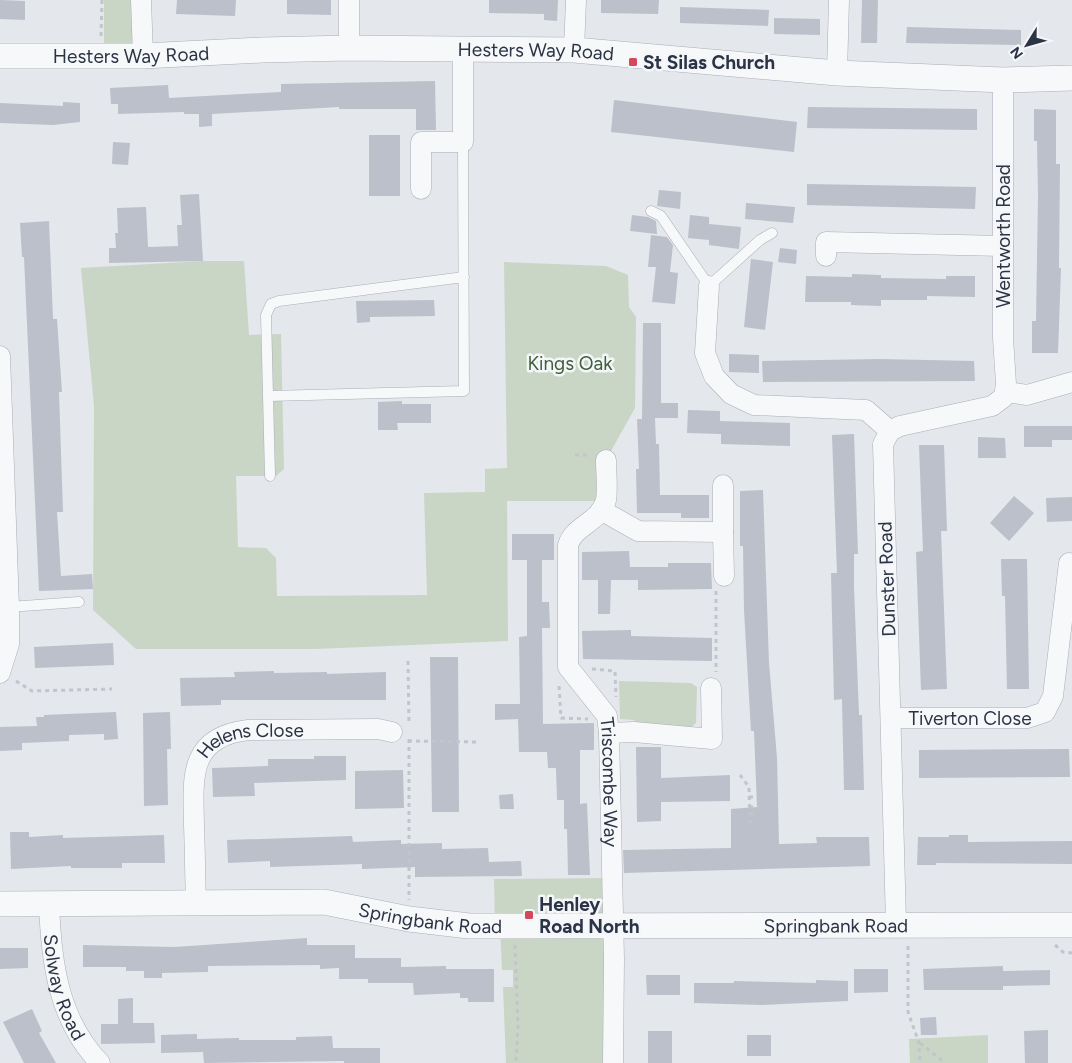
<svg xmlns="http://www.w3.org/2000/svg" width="1072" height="1063" viewBox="0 0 1072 1063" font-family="Figtree,sans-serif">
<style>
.green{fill:#c9d6c5}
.building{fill:#bbc0ca}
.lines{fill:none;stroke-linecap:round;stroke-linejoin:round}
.service-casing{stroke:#a9aeb7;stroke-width:11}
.minor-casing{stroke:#a9aeb7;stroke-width:21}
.tertiary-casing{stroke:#a9aeb7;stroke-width:26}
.path{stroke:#c2c5cb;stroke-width:3;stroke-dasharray:4 4;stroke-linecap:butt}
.service{stroke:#f7f8fa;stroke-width:10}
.minor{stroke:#f7f8fa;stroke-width:20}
.tertiary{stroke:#f7f8fa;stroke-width:25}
.poi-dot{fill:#d1495b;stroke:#f4f6f9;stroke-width:2}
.labels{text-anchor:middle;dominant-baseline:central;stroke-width:5;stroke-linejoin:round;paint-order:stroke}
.street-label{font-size:19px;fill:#2b3445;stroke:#f4f6f9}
.poi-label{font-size:19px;font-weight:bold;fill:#2b3445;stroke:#f4f6f9;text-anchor:start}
.park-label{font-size:19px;fill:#3f6138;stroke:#f4f6f9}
</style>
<rect width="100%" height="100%" fill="#e4e7ec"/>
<!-- green -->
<path class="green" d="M104,0h29l1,44h-30z
M203,261h41l5,74 32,-1 3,135 -8,7h-40l2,71 28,1 10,10 1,38 150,-1 -3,-102 61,-1v-23l22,-1 -3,-206 102,4 22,9 1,32 7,10 -1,91 -29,52v41h-99l1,140 -193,8h-179l-43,-39 1,-204 -13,-138z
M619,681l72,2 6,4 -1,36 -9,8 -50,-6 -3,-5 -14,-1z
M611,878l2,185h-107l-3,-76h10v-17h-11l-2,-44h-5l-1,-47z
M988,1035v28h-78l-1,-24z"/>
<!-- building -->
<path class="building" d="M0,0l25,1v19l-25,-1z
M177,0h59l-1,16 -59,-2z
M287,0h44v15l-44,-1z
M489,0h69l-1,21 -13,-1v-6l-55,-1z
M601,0h58l-1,14 -57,-1z
M862,0h16l-1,43h-16z
M680,7l89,3 -1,16 -88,-3z
M774,18l46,1v16l-46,-1z
M907,27l114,3v15l-115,-2z
M435,81l1,49h-20v-21h-77v-2l-127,7v12l-13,1v-13h-15v-2l-66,2v-10h-7l-1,-16 58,-3 1,13 112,-6v-8z
M614,100l183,22 -3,30 -183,-20z
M63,102l17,1v19l-27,3 -53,-2v-20l63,3z
M808,107l169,2v21l-170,-2z
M1034,109l22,1v54h4l-1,104h2l-3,85h-26v-32h4l2,-125 -1,-55h-3z
M369,135h31v61h-31z
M113,142l17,1 -2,22 -16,-1z
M807,184l169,3 -1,22 -168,-4z
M659,190l22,2 -1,17 -23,-3z
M199,194l4,67 -94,2v-15h7l-1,-15h3l-1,-25 29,-1 2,40 30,-1 -1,-21h5l-2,-30z
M746,203l49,4 -2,16 -48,-4z
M632,215l16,2 8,4 1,13 -27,-3z
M690,215l19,2v7l32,3 -2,22 -30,-4v-5l-21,-2z
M49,221l4,98h4l5,73h-3l4,120h-6l4,64 31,-2 1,15 -54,2 -15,-334h-2l-2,-34z
M651,235l16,2 6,8 -3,27 8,1 -3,31 -23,-2 4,-35h-8z
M780,248l17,2 -1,14 -18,-2z
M751,259l22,3 -8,68 -21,-3z
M852,274l29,1v3l65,1v-3h29v21l-48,-1v4h-46v6l-30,-1v-3h-46l1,-26 46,1z
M434,300l1,16 -65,1v5l-13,1 -1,-22z
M643,323h18v80h17v15h-23l1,26h3l1,51h49v23h-28v-5h-44l-1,-44h3l-2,-50h5z
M729,354l30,1v18l-30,-1z
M879,359l95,2 1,20 -212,1 -1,-21z
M402,401v3h29v19h-34l1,7h-20v-28z
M688,410l32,1v10l70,2v23l-69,-2v-10l-34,-1z
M1024,426h48v14h-20v7h-28z
M854,434l4,120h-4v34l5,127h3l2,75h-20l-2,-91 -8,1 -3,-127h6l-5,-138z
M978,437l27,1 1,20h-28z
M919,445h25l3,86h-6l6,158 -26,1 -5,-138 7,-1z
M763,490l6,173 8,95 2,86 38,-1 -1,-6h53l1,29 -246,7 -1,-23 108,-2v-39l26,-2 -3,-76h-3l-7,-121 -1,-64h-3v-55z
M1014,496l20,17 -25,28 -19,-18z
M1072,497v24l-25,1 -1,-24z
M512,534h42v26h-12v42h7l1,26h-8l1,96 51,-1v27h-14v54l7,-1 3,72h-22l-1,-46h-3v-29h-7l-1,-32h-8l-1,-16h-28l-1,-33 -23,1v-16h25l-1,-67 8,-1v-76h-15z
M629,551l1,16h38v-4h43l1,26 -74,1v-10h-27l-1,34h-12v-34h-16v-28z
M1001,559h26l2,130h-22l-2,-93h-3z
M631,630v6l81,2v23l-129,-2 -1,-28z
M113,643l1,22 -79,3 -1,-21z
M430,657h28l1,155h-27z
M274,671v2l53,-1v2l59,-2v28h-165v5l-40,1 -1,-28 55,-1 -1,-5z
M116,712l2,27 -14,1v-6l-35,1v6l-47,2v7l-22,1v-24l37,-1 -1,-9h8v-2z
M170,712l1,37h-4l1,56 -24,1 -1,-93z
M636,747h25v31l69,-3v26l-69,1v19l-24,1z
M1069,749l1,28 -151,1v-28z
M314,756h32v24l-92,3 1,13 -42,1 -1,-29 56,-2v-7h46z
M403,770l1,38 -49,1v-38z
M513,794l1,15h-14l-1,-14z
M10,832h19v5l34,-2v3l101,-3 1,28h-43v5h-51v-2l-60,3z
M949,835h19v7l104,-1v23l-136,-1v2h-19l1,-28h31z
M352,836l1,6 48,-2v4l41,-1v6l46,-1 1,14 32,-1 1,15 -107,1v-10l-53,2v-5l-92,3v-6l-42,2 -1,-23z
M307,938v7h48v13h46v9l45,-1v3h48v33h-26v-4h-8v-5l-46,2 -1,-12h-45v-4h-29v-11l-19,1v-4l-112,1v6l-46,1v5h-18v-7h-18v-4h-43v-22l91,2z
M0,948h28v20l-28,1z
M1003,966v5l47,-1v15l-47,1v4h-79l-1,-21z
M854,969h34v23l-34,1z
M646,975h34v20h-33z
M816,980l32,1v20l-87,4 -67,-2v-20h40v-2l82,2z
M133,998v25h21l1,20 -54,1v-20h17v-25z
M32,1009l10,22 -3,2 17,30h-32l-21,-41z
M936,1017l1,18h-16l-1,-17z
M1048,1030v33h-23l-1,-32z
M648,1031h24v32h-24z
M197,1034v5l42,-1v2h57v-3l36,-1 1,12h47v15h-36v-2l-140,2 -1,-11 -42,1v-18z
M747,1035h24v21h-24z"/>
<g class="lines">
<!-- service casing -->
<g class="service-casing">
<path id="service" d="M651,211l10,5 48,70 51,-46 12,-7
M269,396l195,-5 -1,-249
M270,476l-4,-161 5,-11 8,-3 185,-24
M9,607l70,-5"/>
</g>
<!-- minor casing -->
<g class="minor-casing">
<g id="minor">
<path d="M141,0l2,56"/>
<path d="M349,48v-48"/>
<path d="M574,50l2,-50"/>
<path d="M837,73l2,-73"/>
<path d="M421,189v-47h42v-93"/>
<path d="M826,256v-14l177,4"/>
<path d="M709,286l-4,67 9,23 17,18 23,11 112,5 24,21"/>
<path d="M0,356l9,251v37l-9,29"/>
<path d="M1006,392l21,3 45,-13"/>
<path id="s1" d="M606,460c0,13 2,28 0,40 -5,22 -32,25 -38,45v122l39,49 2,17 5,226 -1,104"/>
<path d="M601,510l37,21 85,1v-47"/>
<path d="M723,532l1,44"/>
<path id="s2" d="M891,718h136l18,-6 8,-16 16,-133"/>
<path d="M609,733l25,-1 78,7 -1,-51"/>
<path id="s3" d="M196,901c-1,-25 -1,-51 -2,-76 -1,-47 -6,-88 54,-95l130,-1 14,3"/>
<path id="s4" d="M49,903c2,58 9,117 51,160"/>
<path d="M896,923l-13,-479 7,-13 10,-5 92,-20 12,-9 2,-13 -3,-46v-258"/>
</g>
</g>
<!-- tertiary casing -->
<g class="tertiary-casing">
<g id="tertiary">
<path id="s5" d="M0,56h143l119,-6 87,-2 225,2 263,23 166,7 69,-2"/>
<path id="s6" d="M0,904l324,-2 85,17 60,7 603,-1"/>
</g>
</g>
<!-- path -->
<path class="path" d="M101,36l1,-36
M575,455h16
M716,591v81
M408,661l1,64
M592,669l23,2 1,26
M16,681l16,10 80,-2
M559,686l2,32 27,1
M409,739v161
M408,741l69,1
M740,775l9,12 1,36
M749,797h7
M749,807h10
M750,814h7
M515,945l3,81 -2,37
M1055,945l8,7 9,1
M908,946v66l11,31 1,20
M920,1043l25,20"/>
<!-- service -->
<use href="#service" class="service"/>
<!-- minor -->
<use href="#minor" class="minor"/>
<!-- tertiary -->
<use href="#tertiary" class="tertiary"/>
</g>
<!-- markers -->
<g class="poi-dot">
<rect x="628" y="57" width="10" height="10" rx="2.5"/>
<rect x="524" y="910" width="10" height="10" rx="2.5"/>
</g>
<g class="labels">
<!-- street labels -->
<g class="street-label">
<text stroke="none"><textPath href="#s5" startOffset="536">Hesters Way Road</textPath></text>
<text stroke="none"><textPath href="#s5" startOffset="131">Hesters Way Road</textPath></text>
<text transform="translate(1003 236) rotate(-90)">Wentworth Road</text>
<text transform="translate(887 579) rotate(-92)">Dunster Road</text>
<text stroke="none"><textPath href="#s2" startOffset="79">Tiverton Close</textPath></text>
<text stroke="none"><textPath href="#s3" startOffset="202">Helens Close</textPath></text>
<text stroke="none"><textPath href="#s1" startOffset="351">Triscombe Way</textPath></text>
<text stroke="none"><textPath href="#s6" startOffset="432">Springbank Road</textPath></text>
<text stroke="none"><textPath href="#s6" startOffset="838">Springbank Road</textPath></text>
<text stroke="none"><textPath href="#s4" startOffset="86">Solway Road</textPath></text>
</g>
<!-- poi labels -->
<g class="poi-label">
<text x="643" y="62">St Silas Church</text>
<text x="539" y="904">Henley<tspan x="539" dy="22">Road North</tspan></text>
</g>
<!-- park labels -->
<g class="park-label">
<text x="570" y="363">Kings Oak</text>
</g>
</g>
<!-- north arrow -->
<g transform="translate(1027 45) rotate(233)" stroke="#f4f6f9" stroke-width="4" paint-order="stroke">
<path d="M0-4L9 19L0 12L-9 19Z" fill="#2b3445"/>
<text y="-8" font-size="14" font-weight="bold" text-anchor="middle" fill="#2b3445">N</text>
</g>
</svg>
